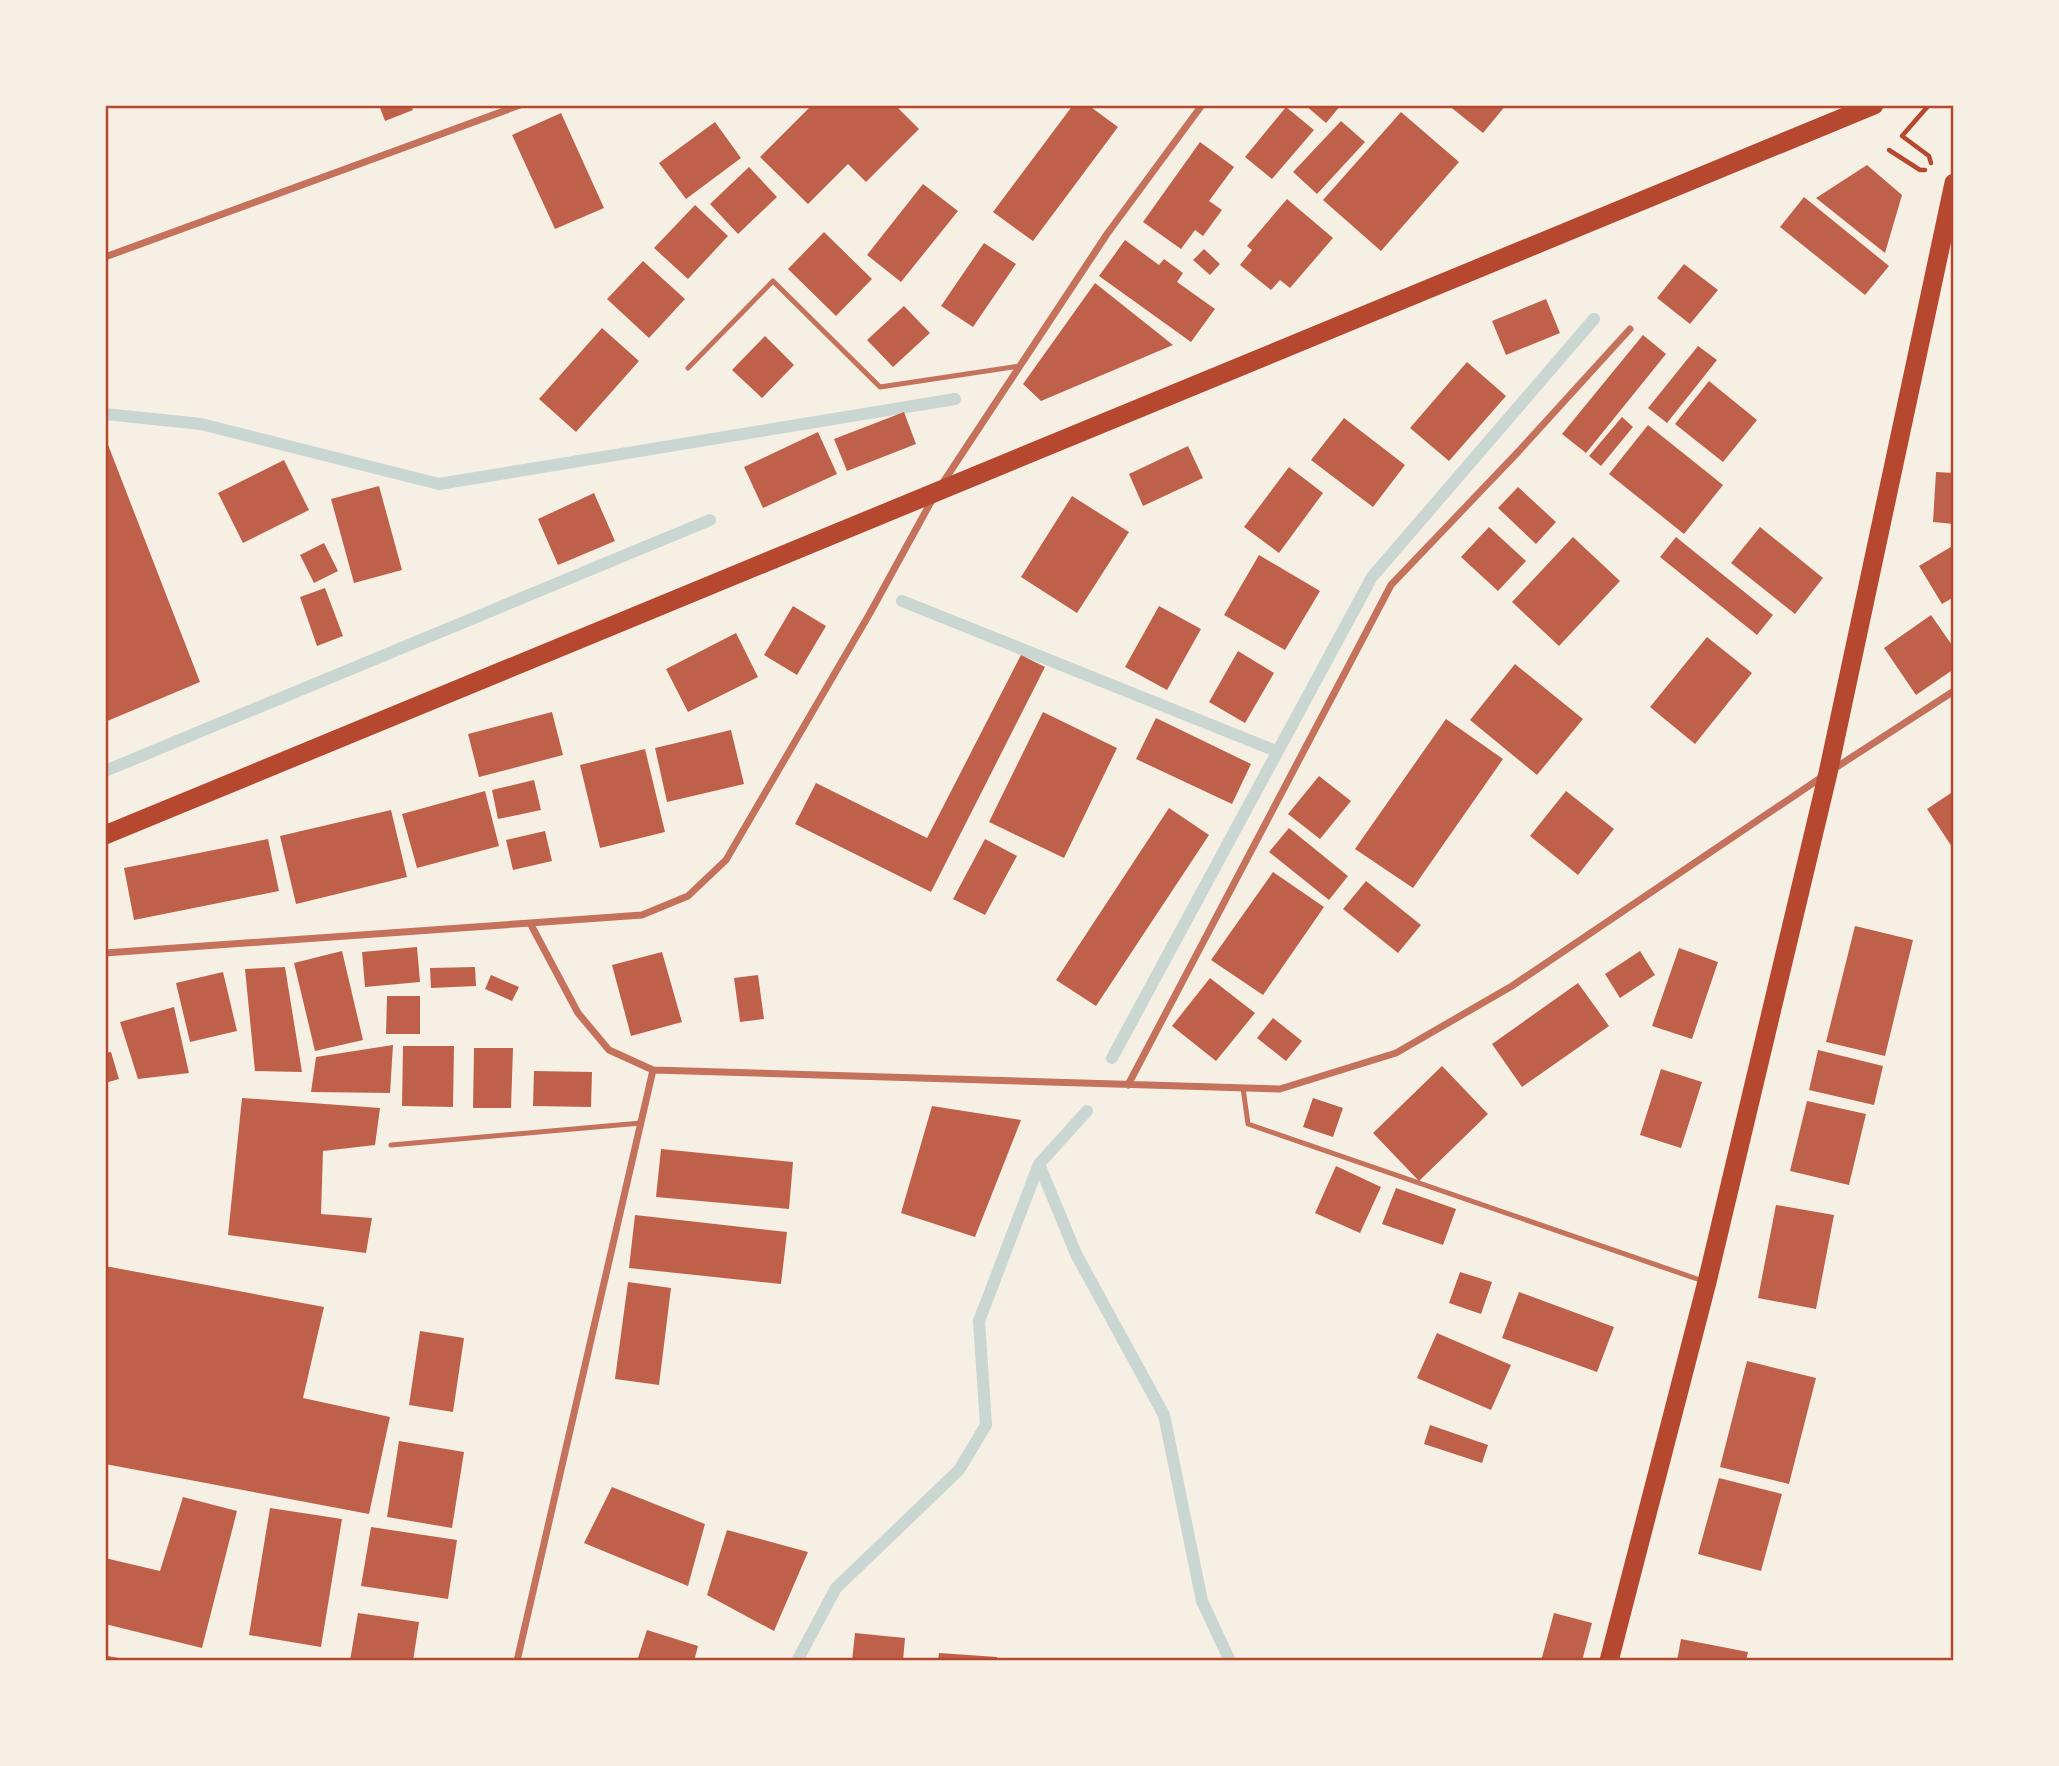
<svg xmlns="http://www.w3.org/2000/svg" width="2059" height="1766" viewBox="0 0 2059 1766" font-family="Quicksand,sans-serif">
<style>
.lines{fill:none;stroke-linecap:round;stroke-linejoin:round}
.stream{stroke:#c9d6d2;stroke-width:12}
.building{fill:#bf614a}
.path{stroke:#b5482f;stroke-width:4.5}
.service{stroke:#c5725c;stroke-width:5}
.minor{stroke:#c5725c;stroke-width:7}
.trunk{stroke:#b5482f;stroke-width:19}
.neatline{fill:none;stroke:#b5482f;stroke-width:2.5}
</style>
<rect width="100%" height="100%" fill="#f6efe4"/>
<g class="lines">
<!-- stream -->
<path class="stream" d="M105,414l96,10 238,60 516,-85
M902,601l374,150
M105,771l605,-251
M1112,1058l260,-481 222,-258
M1039,1164l37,90 88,161 38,186 28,60
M797,1661l39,-73 123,-118 27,-45 -7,-104 60,-157 48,-53"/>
</g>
<!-- building -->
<path class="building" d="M379,105h32l2,5 -28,11z
M812,105h83l24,24 -53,53 -18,-18 -40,40 -48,-47z
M1073,105h15l30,22 -85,114 -40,-29z
M1305,105h36l-15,18z
M1448,105h58l-23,28z
M1286,107l28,23 -42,49 -27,-22z
M1401,112l58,50 -78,89 -58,-51z
M561,113l43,95 -49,21 -43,-94z
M1341,121l24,21 -48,52 -24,-22z
M715,122l26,36 -55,41 -27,-36z
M1200,142l34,25 -25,34 13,9 -19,26 -8,-6 -14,19 -38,-27z
M1867,165l35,30 -17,58 -69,-55z
M749,167l28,30 -39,37 -28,-30z
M923,184l35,27 -57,71 -34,-27z
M1804,197l85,69 -24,29 -85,-68z
M1287,199l46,39 -43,50 -10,-8 -9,10 -31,-25 12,-15 -5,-4z
M695,205l33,31 -40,43 -34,-31z
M824,232l48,47 -36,37 -48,-47z
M1125,240l34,25 5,-6 19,14 -6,9 38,27 -24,33 -92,-66z
M984,243l32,21 -43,63 -32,-21z
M1204,249l16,15 -10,11 -17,-15z
M643,261l42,38 -36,39 -42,-39z
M1684,264l34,26 -28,34 -33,-26z
M1095,283l78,62 -132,56 -18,-17z
M1546,299l14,34 -54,22 -14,-34z
M904,306l26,27 -37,34 -26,-27z
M602,328l37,33 -63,71 -37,-33z
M1643,335l23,19 -80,99 -24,-19z
M765,336l29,29 -32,33 -30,-28z
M1698,346l19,14 -50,63 -19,-15z
M1467,362l39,34 -57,65 -39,-33z
M1709,381l48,39 -34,42 -48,-38z
M904,412l12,32 -69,27 -13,-32z
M1622,417l11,10 -32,39 -12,-10z
M1344,418l61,47 -32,42 -62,-47z
M1648,425l75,60 -39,49 -75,-60z
M818,432l19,42 -74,34 -19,-41z
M105,437l95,245 -95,40z
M1188,446l15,32 -60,28 -14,-32z
M284,460l25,50 -66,33 -25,-50z
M1289,467l34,26 -44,60 -35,-26z
M1936,472l18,1v51l-21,-2z
M379,486l23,84 -48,13 -23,-84z
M1518,487l38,35 -20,22 -38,-36z
M594,493l21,48 -57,24 -20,-46z
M1072,496l57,36 -52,81 -56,-36z
M1489,527l37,34 -28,30 -37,-34z
M1760,527l63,51 -28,36 -64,-51z
M1573,537l47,44 -61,65 -47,-44z
M1676,537l97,78 -16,20 -97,-78z
M324,543l14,28 -24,12 -14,-28z
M1954,545v52l-12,7 -23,-38z
M1259,555l61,36 -35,59 -61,-35z
M325,588l18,48 -26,10 -17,-49z
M793,606l33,20 -29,49 -33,-20z
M1159,606l42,23 -34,61 -42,-23z
M1931,615l23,33v21l-38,26 -32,-47z
M736,633l22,44 -70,35 -22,-43z
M1707,637l45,36 -57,71 -45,-37z
M1238,651l36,22 -29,50 -36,-21z
M1021,655l24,12 -114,225 -136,-68 21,-41 111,55z
M1515,664l68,55 -46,56 -67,-55z
M552,712l11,43 -84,22 -11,-43z
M1043,712l74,36 -53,110 -75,-36z
M1156,718l95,46 -19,40 -96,-45z
M1446,719l57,40 -90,129 -58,-39z
M731,730l13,54 -77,18 -12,-54z
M645,749l20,83 -65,16 -20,-83z
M1319,776l32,25 -31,38 -32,-25z
M534,780l7,30 -43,9 -6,-29z
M485,791l14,55 -82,22 -15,-54z
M1566,791l48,38 -36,46 -48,-39z
M1954,791v59l-27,-41z
M1169,808l40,27 -113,171 -40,-26z
M391,810l16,67 -111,27 -16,-68z
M1289,828l59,48 -19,24 -60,-48z
M545,831l7,30 -39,9 -7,-30z
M268,839l11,52 -145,29 -10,-52z
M985,839l32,17 -32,59 -32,-16z
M1273,872l51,35 -61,88 -52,-35z
M1366,881l55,44 -23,28 -55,-44z
M1855,926l58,14 -28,116 -59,-14z
M417,947l3,35 -55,5 -3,-35z
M1679,948l39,14 -26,77 -40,-13z
M342,951l21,89 -48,11 -21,-88z
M1640,951l15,24 -35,23 -15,-24z
M662,952l20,70 -51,14 -19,-71z
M285,967l17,105 -47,-1 -10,-102z
M475,967l1,19 -45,2 -1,-20z
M223,972l14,59 -47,11 -14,-59z
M491,975l28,12 -7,14 -27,-12z
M758,975l6,44 -24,3 -6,-44z
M1210,978l45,35 -39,48 -44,-35z
M1578,983l31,43 -87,61 -30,-43z
M387,996h33v38h-34z
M174,1007l15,66 -51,6 -18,-57z
M1273,1018l29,23 -16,20 -29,-23z
M393,1045l-3,48 -79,-1 5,-35z
M403,1046h51l-1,61 -51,-1z
M474,1048h39l-2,60h-38z
M1818,1050l65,16 -9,39 -65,-15z
M111,1052l8,27 -14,4v-30z
M1442,1066l46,48 -69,67 -46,-48z
M1661,1069l41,13 -21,66 -41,-13z
M534,1071l58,1 -1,35 -58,-1z
M242,1098l138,10 -5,37 -52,6 -2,63 51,4 -6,35 -138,-18z
M1313,1098l30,10 -10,29 -30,-10z
M1807,1101l59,13 -17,71 -59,-14z
M932,1106l89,14 -46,117 -74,-24z
M661,1149l132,13 -4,47 -133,-12z
M1336,1166l45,21 -21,46 -45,-20z
M1396,1188l60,21 -13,36 -61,-21z
M1776,1205l58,10 -18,94 -58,-11z
M635,1215l152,17 -6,52 -152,-16z
M105,1266l219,41 -21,91 87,19 -21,97 -264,-50z
M1460,1272l32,10 -11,32 -32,-11z
M628,1282l43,6 -12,97 -44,-6z
M1519,1292l95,35 -17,45 -95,-34z
M420,1331l44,7 -11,74 -44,-7z
M1437,1333l74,32 -20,45 -74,-32z
M1747,1361l69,17 -27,106 -69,-17z
M1430,1425l58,20 -6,18 -58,-19z
M399,1441l65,11 -12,76 -65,-11z
M1719,1478l63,16 -21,77 -63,-17z
M612,1487l93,37 -17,62 -104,-43z
M183,1497l54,14 -35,137 -97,-24v-66l55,13z
M270,1508l72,11 -21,128 -72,-12z
M371,1527l86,13 -9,59 -87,-13z
M727,1530l81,22 -34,79 -67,-36z
M358,1613l61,9 -6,39h-63z
M1554,1613l38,10 -10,38h-41z
M647,1630l51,16 -4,15h-57z
M855,1633l50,5 -2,23h-51z
M1681,1639l67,13 -2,9h-69z
M939,1653l58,4 -1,4h-58z"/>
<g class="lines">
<!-- path -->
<path class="path" d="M1929,105l-27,31 27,20 2,7
M1889,150l31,20h5"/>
<!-- service -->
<path class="service" d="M688,368l85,-87 107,106 140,-21
M1243,1088l5,36 455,157
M391,1145l250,-22"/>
<!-- minor -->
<path class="minor" d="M105,257l415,-152
M942,484l165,-250 95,-129
M1832,770l122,-79
M530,923l112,-8 46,-19 38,-36 144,-247 62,-113
M105,953l425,-30 48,90 31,37 44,20 627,19 116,-36 116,-67 310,-209
M1128,1085l263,-500 127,-133 112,-123
M105,1659l11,2
M517,1661l136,-591"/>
<!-- trunk -->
<path class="trunk" d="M105,835l1769,-730
M1609,1661l98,-379 121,-509 126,-590"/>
</g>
<!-- border -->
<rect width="2059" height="1766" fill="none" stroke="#f6efe4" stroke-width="214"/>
<rect x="107" y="107" width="1845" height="1552" class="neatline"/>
</svg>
